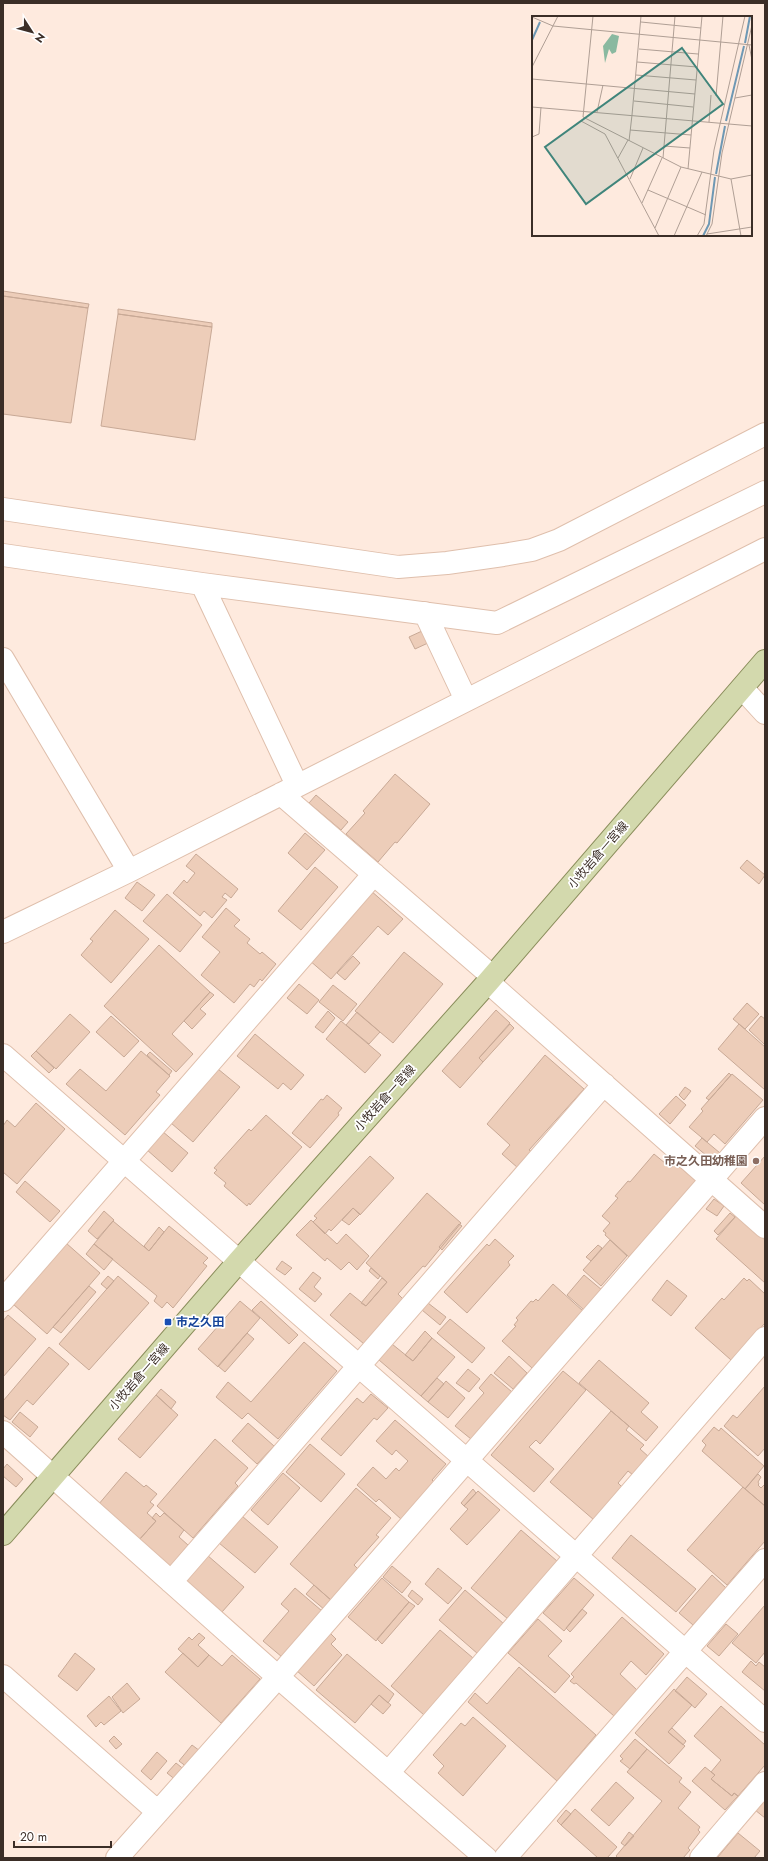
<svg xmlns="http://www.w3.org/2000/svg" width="768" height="1861" viewBox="0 0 768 1861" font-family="Jost,'Noto Sans JP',sans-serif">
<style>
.building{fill:#edcdb9;stroke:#c8a996}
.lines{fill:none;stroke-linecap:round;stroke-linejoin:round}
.minor-casing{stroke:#dfbfac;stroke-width:24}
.major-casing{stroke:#8a8d5b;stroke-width:24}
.minor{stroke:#fff;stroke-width:22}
.major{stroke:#d3d9ad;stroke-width:22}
.education-dot{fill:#8d6e63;stroke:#fff;stroke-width:1.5}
.transit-dot{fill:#1a4fb4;stroke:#fff;stroke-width:1.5}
.labels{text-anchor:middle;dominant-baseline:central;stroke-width:3.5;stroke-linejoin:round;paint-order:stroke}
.street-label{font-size:12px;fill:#3b2e27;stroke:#fff}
.education-label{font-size:12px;font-weight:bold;fill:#785e54;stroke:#fff;text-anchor:end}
.transit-label{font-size:12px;font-weight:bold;fill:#164399;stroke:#fff;text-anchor:start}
.inset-river{fill:none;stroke:#6e98b4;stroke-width:2}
.inset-road{fill:none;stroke:#b09f95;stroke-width:1}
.view{fill:#40857b;fill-opacity:0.15;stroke:#40857b;stroke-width:2}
.inset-edge{fill:none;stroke:#3b2e27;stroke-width:2}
</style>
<rect width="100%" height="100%" fill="#feeade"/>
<!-- building -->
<path class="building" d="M3,291l86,13 -1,4 -85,-12z
M3,296l85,12 -17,115 -68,-9z
M118,309l94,14v4l-94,-13z
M118,314l94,13 -17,113 -94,-14z
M422,631l6,12 -13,6 -6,-12z
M395,774l35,30 -33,39 -2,-1 -17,20 -32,-28 19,-21 -2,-2z
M316,795l32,27 -7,8 -32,-27z
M305,833l20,17 -18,20 -19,-17z
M196,854l42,35 -7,9 -6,-5 -3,4 5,3 -15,18 -8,-7 -4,5 -27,-23 11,-13 3,3 8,-10 -9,-7z
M747,860l18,15 -6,9 -19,-16z
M315,867l23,20 -37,43 -23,-19z
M137,882l18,13 -13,16 -17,-13z
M370,890l33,29 -15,16 -10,-9 -47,53 -22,-19z
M167,894l35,31 -22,27 -37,-31z
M226,908l14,12 -6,6 16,13 -3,4 13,11 2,-2 14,12 -14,17 -2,-2 -6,8 -4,-3 -16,19 -33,-28 19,-23 -18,-15z
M115,910l34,29 -38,44 -30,-28 12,-14 -3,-2z
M159,945l51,47 -38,42 21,20 -17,18 -72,-66z
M404,952l39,32 -50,59 -38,-32z
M353,956l7,7 -15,17 -8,-7z
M299,984l20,16 -12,14 -20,-16z
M333,985l24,19 -14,17 -24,-19z
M210,992l4,3 -14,14 6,5 -14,15 -8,-8z
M747,1003l12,11 -14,15 -12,-10z
M496,1010l14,13 -31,35 4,4 -23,26 -18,-17z
M328,1011l7,7 -12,15 -8,-6z
M357,1012l23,20 -11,12 -23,-19z
M70,1014l20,18 -34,37 -20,-18z
M111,1016l28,25 -15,16 -28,-25z
M761,1016l4,3v26l-16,-15z
M341,1021l40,34 -16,18 -39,-34z
M510,1024l4,4 -31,34 -4,-4z
M739,1024l26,23v43l-47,-41z
M255,1034l49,41 -13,15 -8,-7 -5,6 -41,-33z
M36,1051l18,17 -5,5 -18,-17z
M141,1051l29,25 -14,16 4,3 -35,40 -59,-51 14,-15 26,22z
M150,1052l22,19 -3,4 -22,-20z
M545,1055l39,34 -55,61 3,2 -14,16 -16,-14 8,-9 -23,-21z
M218,1069l22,18 -47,55 -22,-19z
M729,1073l2,2 -22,25 -3,-2z
M732,1074l31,26 -38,44 -11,-10 -7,8 -18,-15 14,-16 -2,-2z
M685,1087l6,4 -7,9 -5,-5z
M327,1095l15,13 -4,5 1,2 -29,33 -18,-15 29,-34 2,1z
M676,1096l10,9 -16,19 -11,-10z
M36,1103l29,26 -48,55 -14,-12v-46l4,-6 8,7z
M266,1115l36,32 -52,58 -1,-2 -2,3 -23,-20 2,-3 -12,-10 3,-3 -3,-2 35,-39 2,2z
M162,1131l26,22 -16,19 -26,-23z
M702,1138l18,15 -7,8 -18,-15z
M654,1154l17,14 4,-5 21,18 -67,76 -24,-22 1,-2 -3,-2 7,-8 -8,-7 16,-18 -3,-2 13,-15 2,1z
M370,1156l24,22 -34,37 -7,-7 -22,23 -2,-2 -4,5 -12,-12 4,-4 -3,-2z
M765,1156v49l-24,-22z
M25,1181l35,30 -10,11 -34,-30z
M427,1193l34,30 -36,44 -2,-1 -25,28 5,5 -39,45 -34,-29 20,-22 16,13 21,-24 -21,-19z
M714,1199l10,7 -7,10 -11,-7z
M353,1208l7,6 -11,11 -7,-5z
M104,1211l10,9 -17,19 -9,-8z
M730,1213l5,4 -17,18 -4,-4z
M737,1215l28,25v43l-49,-44z
M311,1220l26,24 9,-10 23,22 -12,14 -8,-8 -8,8 -14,-12 -2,3 -29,-26z
M113,1221l36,30 20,-25 39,32 -5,5 4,3 -34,42 -6,-6 -5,6 -8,-7 3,-5 -63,-52z
M459,1224l3,2 -20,24 -3,-3z
M159,1227l5,5 -15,19 -5,-5z
M495,1239l19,17 -6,6 2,3 -43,48 -23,-21 43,-48 2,2z
M610,1240l17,16 -26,30 -18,-16z
M66,1243l34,30 -53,61 -34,-30z
M94,1244l19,15 -9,11 -18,-16z
M598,1245l4,3 -11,13 -5,-4z
M282,1261l10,7 -7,7 -9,-6z
M371,1268l9,8 -2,3 -9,-8z
M313,1272l8,6 -7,9 8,7 -7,8 -16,-13z
M584,1275l18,15 -18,20 -17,-15z
M108,1276l6,5 -7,8 -6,-5z
M118,1276l31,27 -60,67 -30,-26z
M382,1278l5,4 -21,24 -5,-3z
M744,1278l3,3 2,-2 16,15v29l-34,37 -36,-32 27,-30 2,2z
M667,1280l20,16 -16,20 -19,-16z
M553,1284l30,27 -51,57 -30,-27 14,-15 -2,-1 4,-5 -2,-2 15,-17 2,1 3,-3 2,2z
M89,1286l7,6 -35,41 -8,-6z
M240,1301l20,17 -42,49 -20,-18z
M261,1301l37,34 -9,9 -37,-34z
M428,1303l18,14 -6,8 -18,-15z
M8,1315l28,24 -33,38v-56z
M450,1319l35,29 -13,15 -35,-30z
M425,1331l7,7 -19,23 -8,-6z
M247,1333l7,6 -29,33 -7,-6z
M432,1338l23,19 -34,39 -42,-36 13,-16 21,17z
M304,1342l33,29 -59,68 -30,-26 -6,6 -26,-22 12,-15 23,20z
M49,1347l20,17 -36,41 -6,-5 -17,20 -7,-5v-14z
M509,1356l18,17 -14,16 -19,-16z
M599,1360l50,43 -8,9 17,15 -12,14 -67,-58z
M468,1369l12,10 -11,13 -13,-9z
M563,1371l23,19 -46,54 -4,-4 -7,7 25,22 -20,23 -43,-37z
M491,1374l21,18 -41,47 -16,-13 29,-33 -5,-5z
M437,1378l7,6 -16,18 -7,-6z
M446,1381l19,17 -17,20 -20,-16z
M765,1386v62l-7,8 -34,-30 9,-11 4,3z
M161,1389l15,13 -5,7 -15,-14z
M371,1394l17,14 -11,12 -3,-2 -33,38 -20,-17 36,-41 6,5z
M156,1395l22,20 -38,43 -22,-19z
M611,1411l18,15 -3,4 18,15 -4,4 9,8 -16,18 -5,-4 -10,12 5,5 -29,32 -44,-38z
M20,1412l18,15 -8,10 -18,-15z
M395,1420l51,44 -14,16 3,3 -33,37 -23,-21 -3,3 -19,-17 16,-18 13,12 10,-11 3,3 9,-10 -12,-11 -4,5 -16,-14z
M248,1423l26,23 -17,18 -25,-23z
M714,1427l5,4 2,-3 43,38 -19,23 -43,-38 4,-6 -4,-4z
M215,1439l33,29 -13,15 3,3 -45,52 -36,-32z
M310,1444l35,30 -24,28 -35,-30z
M7,1464l16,15 -7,8 -13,-11v-7z
M126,1472l18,15 2,-2 11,9 -7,8 4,3 -7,8 9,8 -17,19 -41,-35z
M283,1473l17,15 -32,37 -17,-15z
M758,1474l3,3 -3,5 1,2 -1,1 3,3 4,-4v22l-20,-17z
M743,1487l22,19v35l-38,44 -40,-35z
M356,1488l35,30 -15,17 3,2 -25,28 5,5 -27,31 -42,-37z
M473,1489l3,4 -12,13 -3,-3z
M478,1491l22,19 -33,35 -17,-16 18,-20 -4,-3z
M156,1513l4,4 4,-4 20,17 -5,7 9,8 -18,22 -31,-27 17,-19 -4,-3z
M242,1516l36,31 -23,26 -36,-30z
M521,1530l36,31 -49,58 -37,-31z
M631,1535l65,54 -20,23 -64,-54z
M207,1555l37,32 -22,25 -37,-32z
M392,1566l19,16 -9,11 -19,-16z
M438,1568l24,20 -14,16 -23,-20z
M712,1575l14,13 -33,37 -14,-12z
M382,1578l27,24 -33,39 -28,-24z
M574,1578l20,17 -30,36 -21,-18z
M314,1585l18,16 -7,9 -19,-16z
M295,1588l27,23 -40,46 -19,-16 26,-30 -8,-7z
M412,1590l11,9 -5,6 -10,-9z
M465,1590l39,34 -26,30 -39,-34z
M409,1602l6,4 -33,38 -5,-5z
M765,1605v47l-9,11 -24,-20z
M582,1609l5,4 -17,19 -4,-4z
M622,1617l42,37 -18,21 -15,-14 -11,13 17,16 -23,26 -38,-33 -2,1 -4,-3 4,-4 -3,-3z
M538,1619l24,22 -14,15 22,20 -15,17 -47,-40z
M726,1624l12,10 -19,22 -12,-10z
M440,1630l33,28 -49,57 -33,-29z
M199,1633l6,5 -7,7 11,10 -11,12 -20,-18 11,-12 3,3z
M330,1633l6,6 -5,5 11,11 -28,31 -18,-16z
M75,1653l20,16 -18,22 -19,-15z
M183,1653l15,14 11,-12 13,11 10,-11 28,24 -39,44 -56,-51z
M347,1654l47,40 -6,9 -9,-8 -24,28 -39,-33z
M751,1661l5,5 3,-4 6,5v24l-23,-19z
M519,1667l77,68 -39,46 -89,-79 7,-9 12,11z
M687,1677l20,17 -12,14 -20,-17z
M127,1683l13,16 -17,14 -11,-16z
M674,1689l18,16 -24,27 17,14 -16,18 -34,-31z
M379,1695l12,10 -8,9 -12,-10z
M109,1696l12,15 -17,14 -3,-3 -5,5 -9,-11z
M721,1706l44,39v20l-27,31 -4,-3 -2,3 -21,-17 4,-4 -4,-3 10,-12 -27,-24z
M473,1717l33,29 -43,50 -25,-23 6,-7 -11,-11 28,-32 4,3z
M672,1728l14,13 -3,4 -15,-13z
M114,1736l8,8 -6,5 -7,-8z
M635,1739l12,10 -17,20 -10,-8 3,-2 -3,-3z
M192,1745l8,6 -13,16 -8,-6z
M647,1749l35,29 -3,4 12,10 -13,16 22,19 -2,3 2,2 -12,16 2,2 -7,8h-65l-2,-2 46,-55 -35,-29z
M157,1752l10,9 -16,19 -10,-9z
M176,1763l10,8 -9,10 -10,-8z
M705,1767l10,8 -4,4 21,17 2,-3 4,3 -13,14 -33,-29z
M616,1782l18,16 -25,28 -18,-16z
M765,1799v19l-10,-8z
M575,1809l42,38 -10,11h-9l-37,-33z
M566,1810l5,4 -10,11 -4,-4z
M629,1832l5,4 -9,10 -4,-3z
M738,1833l22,18 -6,7h-37z"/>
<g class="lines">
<!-- minor casing -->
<g class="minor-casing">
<path id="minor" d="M3,509l395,58 49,-4 56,-8 29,-5 27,-10 206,-106
M3,555l199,29 295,39 268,-131
M202,584l95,201
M425,613l41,87
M3,659l126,212
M742,688l23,25
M281,794l212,183
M3,932l126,-61 636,-322
M488,982l277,245
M3,1055l762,666
M3,1300l371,-426
M3,1432l275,245 208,181
M171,1582l433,-498
M3,1676l155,136
M388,1773l377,-435
M117,1858l161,-181 487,-559
M505,1858l260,-298
M701,1858l64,-75"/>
</g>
<!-- major casing -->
<g class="major-casing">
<path id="major" d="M3,1534l236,-273 249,-279 277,-321"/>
</g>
<!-- minor -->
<use href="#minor" class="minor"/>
<!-- major -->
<use href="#major" class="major"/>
</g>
<!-- markers -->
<circle class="education-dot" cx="756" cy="1161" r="4"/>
<rect class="transit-dot" x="164" y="1318" width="8" height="8" rx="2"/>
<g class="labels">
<!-- street labels -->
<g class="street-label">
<text transform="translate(598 855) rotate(-49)">小牧岩倉一宮線</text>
<text transform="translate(385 1098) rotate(-48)">小牧岩倉一宮線</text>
<text transform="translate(139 1377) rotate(-49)">小牧岩倉一宮線</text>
</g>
<!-- education labels -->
<g class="education-label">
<text x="748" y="1161">市之久田幼稚園</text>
</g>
<!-- transit labels -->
<g class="transit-label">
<text x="176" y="1322">市之久田</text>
</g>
</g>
<!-- overview -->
<g transform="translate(532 16)">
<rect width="220" height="220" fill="#feeade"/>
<path d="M80,18l7,2 -3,16 -4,2 -3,-5 -4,14 -2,-17z" fill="#8ab9a0"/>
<path class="inset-river" d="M0,24l8,-18M213,27l5,-27M194,105l18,-75M184,158l9,-48M171,220l6,-12 6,-47"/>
<path class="inset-road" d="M61,0l-10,101 98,50 50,12 21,-4M0,1l21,9 199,19M109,6l60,6M217,29l3,15M107,33l59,5M105,46l60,5M0,51l26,-51M104,59l60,5M0,63l163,15M184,80l7,-80M203,82l17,-3M102,85l59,6M0,91l220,19M65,96l6,-27M100,99l9,-99M49,105l24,13 54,102M177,106l2,-27M98,114l61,5M0,121l7,-3 2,-27M97,125l3,-26M132,130l26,2M86,142l10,-18M131,142l12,-142M156,153l14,-153M98,163l13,-31M199,163l10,57M116,174l58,25M110,187l20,-45M123,212l26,-61M175,218l45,-7M142,220l28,-64M165,220l7,-12 10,-74 31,-134M174,220l6,-12 10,-71 30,-128"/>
<path class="view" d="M150,32l41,56 -137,100 -41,-57z"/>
<rect width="220" height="220" class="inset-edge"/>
</g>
<!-- border -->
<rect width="768" height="1861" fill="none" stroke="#3b2e27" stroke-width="8"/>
<!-- north arrow -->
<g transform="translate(32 32) rotate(126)" stroke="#ffffff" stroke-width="3" paint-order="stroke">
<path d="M0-3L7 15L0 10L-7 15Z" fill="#3b2e27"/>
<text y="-6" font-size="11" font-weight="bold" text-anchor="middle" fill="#3b2e27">N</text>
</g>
<!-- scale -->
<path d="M14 1841v6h97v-6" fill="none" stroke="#3b2e27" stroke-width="2"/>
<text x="20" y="1841" font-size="12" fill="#3b2e27" stroke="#ffffff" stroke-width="3" paint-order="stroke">20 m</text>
</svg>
